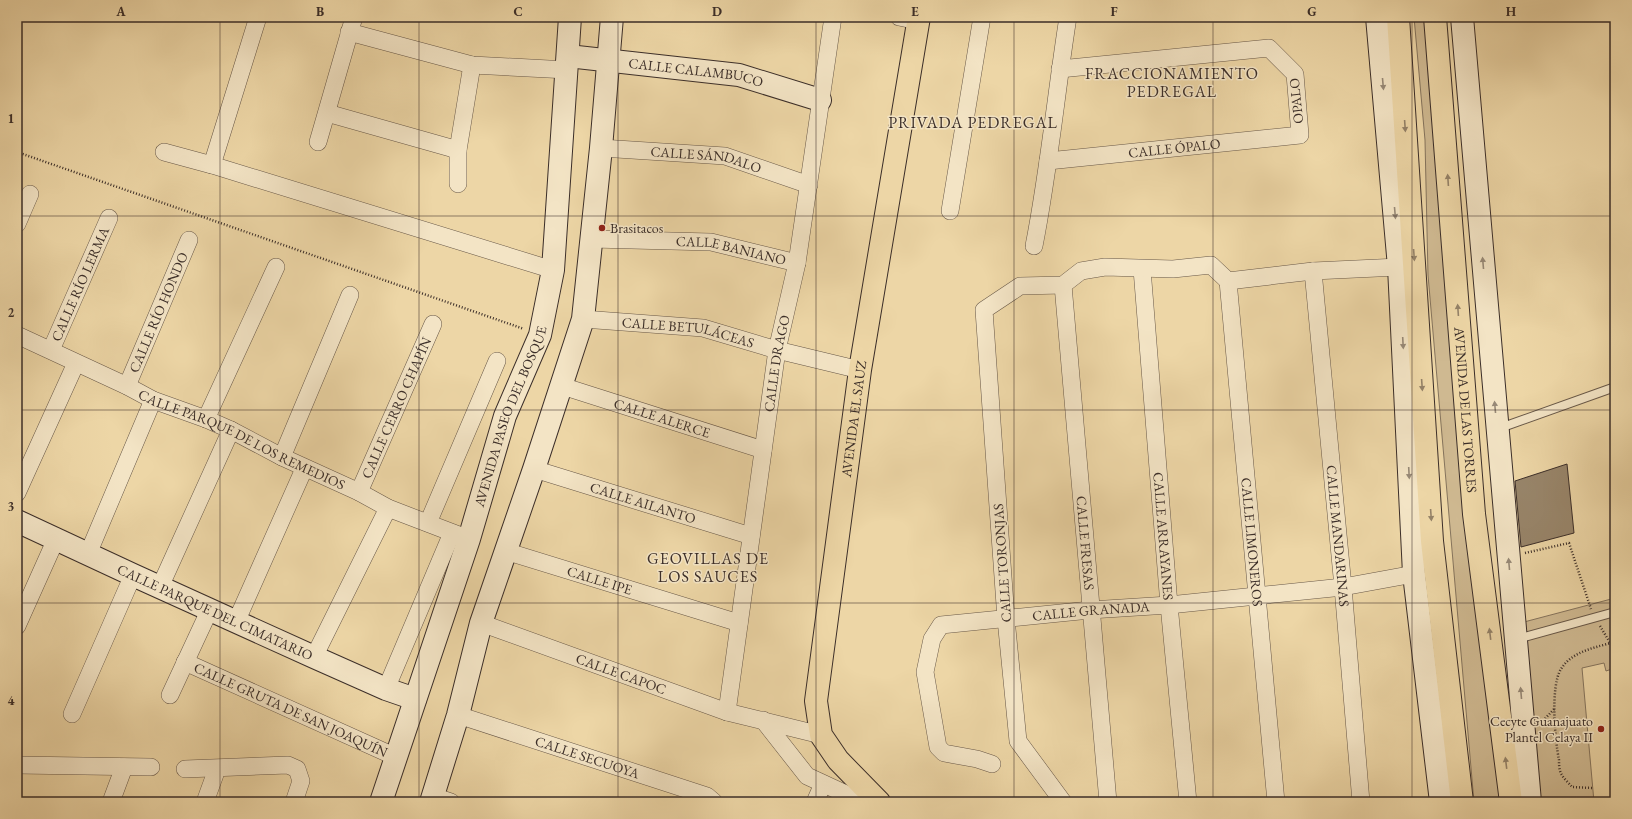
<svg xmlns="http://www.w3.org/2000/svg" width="1632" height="819" viewBox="0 0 1632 819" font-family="'EB Garamond',serif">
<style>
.green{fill:#cfb991;stroke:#85745d}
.building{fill:#98856a;stroke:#3b2e29}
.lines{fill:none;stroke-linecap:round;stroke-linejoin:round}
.lane-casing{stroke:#685848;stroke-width:10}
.street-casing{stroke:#685848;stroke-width:18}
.secondary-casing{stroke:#3b2e29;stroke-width:24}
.primary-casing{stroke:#3b2e29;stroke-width:24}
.path{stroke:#3b2e29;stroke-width:2.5;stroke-dasharray:1 2;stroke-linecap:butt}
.lane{stroke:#f3e4c5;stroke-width:8}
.street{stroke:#f3e4c5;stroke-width:17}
.secondary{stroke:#f3e4c5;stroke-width:22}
.primary{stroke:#edd6a6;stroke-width:22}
.oneway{fill:#978977}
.oneway2{fill:#948268}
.grid{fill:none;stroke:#3b2e29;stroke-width:1;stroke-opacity:0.55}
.poi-dot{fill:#8f2418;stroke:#f3e4c5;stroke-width:1.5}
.labels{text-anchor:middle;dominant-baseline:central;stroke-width:3;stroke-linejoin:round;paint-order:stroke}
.street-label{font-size:14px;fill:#3b2e29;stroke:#f3e4c5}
.poi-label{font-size:14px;fill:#3b2e29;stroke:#f3e4c5;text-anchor:start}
.quarter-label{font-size:16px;letter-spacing:1px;fill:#3b2e29;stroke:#f3e4c5}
.neatline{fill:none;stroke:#3b2e29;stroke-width:1.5}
.grid-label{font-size:13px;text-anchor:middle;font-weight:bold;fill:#3b2e29}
</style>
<rect width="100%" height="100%" fill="#edd6a6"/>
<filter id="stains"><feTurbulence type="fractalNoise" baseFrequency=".005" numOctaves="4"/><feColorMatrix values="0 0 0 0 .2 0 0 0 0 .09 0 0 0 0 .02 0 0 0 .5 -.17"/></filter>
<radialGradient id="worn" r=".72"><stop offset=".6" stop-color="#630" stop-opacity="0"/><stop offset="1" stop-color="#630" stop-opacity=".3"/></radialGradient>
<!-- green -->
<path class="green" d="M1414,17h13l76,785h-29l-46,-527 -3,-135z
M1615,598v70l-9,3 -2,-8 -22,5 12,134h-53l-17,-180z"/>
<!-- building -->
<path class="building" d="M1567,464l7,69 -53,14 -6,-66z"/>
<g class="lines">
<!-- lane casing -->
<g class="lane-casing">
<path id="lane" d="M1500,428l115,-41
M1517,639l98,-27"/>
</g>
<!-- street casing -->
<g class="street-casing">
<g id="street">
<path d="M899,17l19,4"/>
<path d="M349,32l123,33 96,5"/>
<path d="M327,113l131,37"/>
<path d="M318,142l36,-125"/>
<path id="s1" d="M601,148l124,8 84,29"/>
<path d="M164,152l48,13 341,105"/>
<path id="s2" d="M1048,161l252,-26 -5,-61 -26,-26 -209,21"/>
<path d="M212,165l46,-148"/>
<path d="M458,184v-34l14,-85"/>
<path d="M950,211l32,-194"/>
<path d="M17,224l13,-30"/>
<path id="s3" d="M592,239l119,3 86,21"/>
<path d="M1034,246c15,-76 22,-153 34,-229"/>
<path id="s4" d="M1142,269l27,336 19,197"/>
<path id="s5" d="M1313,271l30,316 18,215"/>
<path id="s6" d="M1228,281l48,521"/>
<path id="s7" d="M1063,285l45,517"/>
<path id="s8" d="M583,319l120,9 74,22 83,20"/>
<path id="s9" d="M17,335l110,51 26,14 53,19 25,11 51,27 77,35 29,16 81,31"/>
<path id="s10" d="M51,350l58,-132"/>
<path id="s11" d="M127,386l62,-146"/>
<path id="s12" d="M562,386l201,64"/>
<path d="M206,419l70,-152"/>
<path d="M282,457l68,-162"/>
<path id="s13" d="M534,469l217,67"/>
<path id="s14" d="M359,492l74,-168"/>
<path d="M17,493l59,-130"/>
<path d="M428,523l69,-162"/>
<path id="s15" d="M505,551l234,72"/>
<path d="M88,554l65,-154"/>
<path d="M160,587l71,-157"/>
<path d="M236,622l68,-153"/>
<path id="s16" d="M481,623l246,89 94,23"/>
<path d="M17,626l39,-87"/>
<path d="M314,657l74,-149"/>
<path id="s17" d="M185,662l211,95"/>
<path d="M386,689l66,-156"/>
<path d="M170,695l40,-86"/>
<path id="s18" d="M727,712l50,-362 20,-87 36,-246"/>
<path d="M72,714l61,-139"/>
<path id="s19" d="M458,715l249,81 7,6"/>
<path d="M763,720l44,56 56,26"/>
<path id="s20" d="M992,764l-15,-5 -33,-6 -6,-6 -13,-75 7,-33 9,-14 149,-15 79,-5 174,-18 71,-13"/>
<path d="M17,765l134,2"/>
<path d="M185,769l103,-4 9,4 4,12 -7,21"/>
<path d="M433,796l18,6"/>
<path d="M111,802l13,-35"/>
<path d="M205,802l12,-33"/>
<path d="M815,802l8,-18"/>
<path d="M1063,802l-45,-61 -12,-122 -22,-309 36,-24 43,-1 18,-14 24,-4 68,2 38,-4 17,16 85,-10 86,-4"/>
</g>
</g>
<!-- secondary casing -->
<g class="secondary-casing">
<g id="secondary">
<path d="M1377,17l22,250 15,307 27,228"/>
<path d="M1462,17l68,785"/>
<path id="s21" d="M568,56l171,19 81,25"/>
<path id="s22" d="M17,521l116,54 181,82 72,32 29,10"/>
<path id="s23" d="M381,802l88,-263 36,-123 35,-81 13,-65 17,-253"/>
<path d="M431,802l27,-87 23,-92 53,-154 49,-150 18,-171 11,-131"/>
</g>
</g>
<!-- primary casing -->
<g class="primary-casing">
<g id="primary">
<path d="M1398,17l34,524 30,261"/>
<path id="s24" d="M1435,17l39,497 37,288"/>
<path id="s25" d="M879,802l-41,-42 -17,-25 -5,-34 44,-331 59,-353"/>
</g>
</g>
<!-- path -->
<path class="path" d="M17,152l507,177
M1525,553l44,-10 22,66
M1600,626l15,25
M1541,723l14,-15
M1592,788l-20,-1c-3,-4 -8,-8 -10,-12 -3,-4 -3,-10 -3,-15 -4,-20 -9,-73 2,-91 11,-18 36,-22 54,-27"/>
<!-- lane -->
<use href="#lane" class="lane"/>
<!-- street -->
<use href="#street" class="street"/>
<!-- secondary -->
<use href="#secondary" class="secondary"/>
<!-- primary -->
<use href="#primary" class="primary"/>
</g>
<!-- one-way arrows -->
<defs><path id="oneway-solid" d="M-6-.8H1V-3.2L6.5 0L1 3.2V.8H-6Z"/></defs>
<g class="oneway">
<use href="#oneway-solid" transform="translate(1383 84) rotate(85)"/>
<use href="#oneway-solid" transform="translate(1395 213) rotate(85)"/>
<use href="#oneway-solid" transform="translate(1483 263) rotate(-95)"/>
<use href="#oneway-solid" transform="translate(1403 343) rotate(87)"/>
<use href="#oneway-solid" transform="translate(1495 407) rotate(-95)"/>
<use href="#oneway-solid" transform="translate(1409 473) rotate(87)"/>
<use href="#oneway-solid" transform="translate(1509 564) rotate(-95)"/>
<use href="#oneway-solid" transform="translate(1521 693) rotate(-95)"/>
</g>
<g class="oneway2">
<use href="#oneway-solid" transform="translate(1405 126) rotate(86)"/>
<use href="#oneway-solid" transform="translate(1448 180) rotate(-94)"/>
<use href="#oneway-solid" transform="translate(1414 255) rotate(86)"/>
<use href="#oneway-solid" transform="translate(1458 310) rotate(-94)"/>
<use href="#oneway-solid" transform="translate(1422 385) rotate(86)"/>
<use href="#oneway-solid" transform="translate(1431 515) rotate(86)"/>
<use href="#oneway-solid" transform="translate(1490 634) rotate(-97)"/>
<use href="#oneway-solid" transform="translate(1506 763) rotate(-97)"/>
</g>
<!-- grid -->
<path class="grid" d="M220,17v785M419,17v785M618,17v785M816,17v785M1014,17v785M1213,17v785M1412,17v785M17,216h1598M17,410h1598M17,603h1598"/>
<!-- markers -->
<g class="poi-dot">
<circle cx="602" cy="228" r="4"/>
<circle cx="1601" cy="729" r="4"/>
</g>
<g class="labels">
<!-- street labels -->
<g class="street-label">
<text stroke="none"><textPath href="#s21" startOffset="129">CALLE CALAMBUCO</textPath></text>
<text transform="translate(1296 101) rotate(-96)">OPALO</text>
<text stroke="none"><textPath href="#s2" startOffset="127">CALLE ÓPALO</textPath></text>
<text stroke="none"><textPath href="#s1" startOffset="106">CALLE SÁNDALO</textPath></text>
<text stroke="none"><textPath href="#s3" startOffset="140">CALLE BANIANO</textPath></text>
<text stroke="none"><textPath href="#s10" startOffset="72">CALLE RÍO LERMA</textPath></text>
<text stroke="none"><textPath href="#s11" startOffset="80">CALLE RÍO HONDO</textPath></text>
<text stroke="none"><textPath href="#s8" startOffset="106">CALLE BETULÁCEAS</textPath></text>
<text stroke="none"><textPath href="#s18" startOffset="352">CALLE DRAGO</textPath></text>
<text stroke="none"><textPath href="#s14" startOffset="92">CALLE CERRO CHAPÍN</textPath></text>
<text stroke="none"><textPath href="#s24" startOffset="394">AVENIDA DE LAS TORRES</textPath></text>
<text stroke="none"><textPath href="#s23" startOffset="407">AVENIDA PASEO DEL BOSQUE</textPath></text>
<text stroke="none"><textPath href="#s12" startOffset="105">CALLE ALERCE</textPath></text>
<text stroke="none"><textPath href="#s25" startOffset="408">AVENIDA EL SAUZ</textPath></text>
<text stroke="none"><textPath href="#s9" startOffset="248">CALLE PARQUE DE LOS REMEDIOS</textPath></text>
<text stroke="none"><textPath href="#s13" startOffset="114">CALLE AILANTO</textPath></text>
<text stroke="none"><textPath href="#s4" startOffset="268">CALLE ARRAYANES</textPath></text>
<text stroke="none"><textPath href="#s5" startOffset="266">CALLE MANDARINAS</textPath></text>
<text stroke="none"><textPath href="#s6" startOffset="262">CALLE LIMONEROS</textPath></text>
<text stroke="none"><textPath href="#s7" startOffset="259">CALLE FRESAS</textPath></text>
<text transform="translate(1002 563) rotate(-94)">CALLE TORONJAS</text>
<text stroke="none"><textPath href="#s15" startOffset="99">CALLE IPE</textPath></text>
<text stroke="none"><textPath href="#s20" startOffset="335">CALLE GRANADA</textPath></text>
<text stroke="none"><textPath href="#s22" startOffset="218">CALLE PARQUE DEL CIMATARIO</textPath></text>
<text stroke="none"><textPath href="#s16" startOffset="149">CALLE CAPOC</textPath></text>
<text stroke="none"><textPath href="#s17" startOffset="116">CALLE GRUTA DE SAN JOAQUÍN</textPath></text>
<text stroke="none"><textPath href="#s19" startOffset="136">CALLE SECUOYA</textPath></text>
</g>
<!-- poi labels -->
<g class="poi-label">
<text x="610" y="228">Brasitacos</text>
<text x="1593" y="721" text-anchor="end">Cecyte Guanajuato<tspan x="1593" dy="16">Plantel Celaya II</tspan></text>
</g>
<!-- quarter labels -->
<g class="quarter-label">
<text x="1172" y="73">FRACCIONAMIENTO<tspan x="1172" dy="18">PEDREGAL</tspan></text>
<text x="973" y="122">PRIVADA PEDREGAL</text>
<text x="708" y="558">GEOVILLAS DE<tspan x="708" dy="18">LOS SAUCES</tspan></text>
</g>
</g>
<!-- margin -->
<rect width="1632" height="819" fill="none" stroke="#edd6a6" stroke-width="44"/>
<rect x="22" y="22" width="1588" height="775" class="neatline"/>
<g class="grid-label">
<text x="121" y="16">A</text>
<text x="320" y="16">B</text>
<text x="518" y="16">C</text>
<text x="717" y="16">D</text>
<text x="915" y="16">E</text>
<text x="1114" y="16">F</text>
<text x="1312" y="16">G</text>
<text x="1511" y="16">H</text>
<text x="11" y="123">1</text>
<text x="11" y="317">2</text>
<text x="11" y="511">3</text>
<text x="11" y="705">4</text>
</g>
<rect width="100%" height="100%" filter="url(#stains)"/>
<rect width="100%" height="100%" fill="url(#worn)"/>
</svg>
